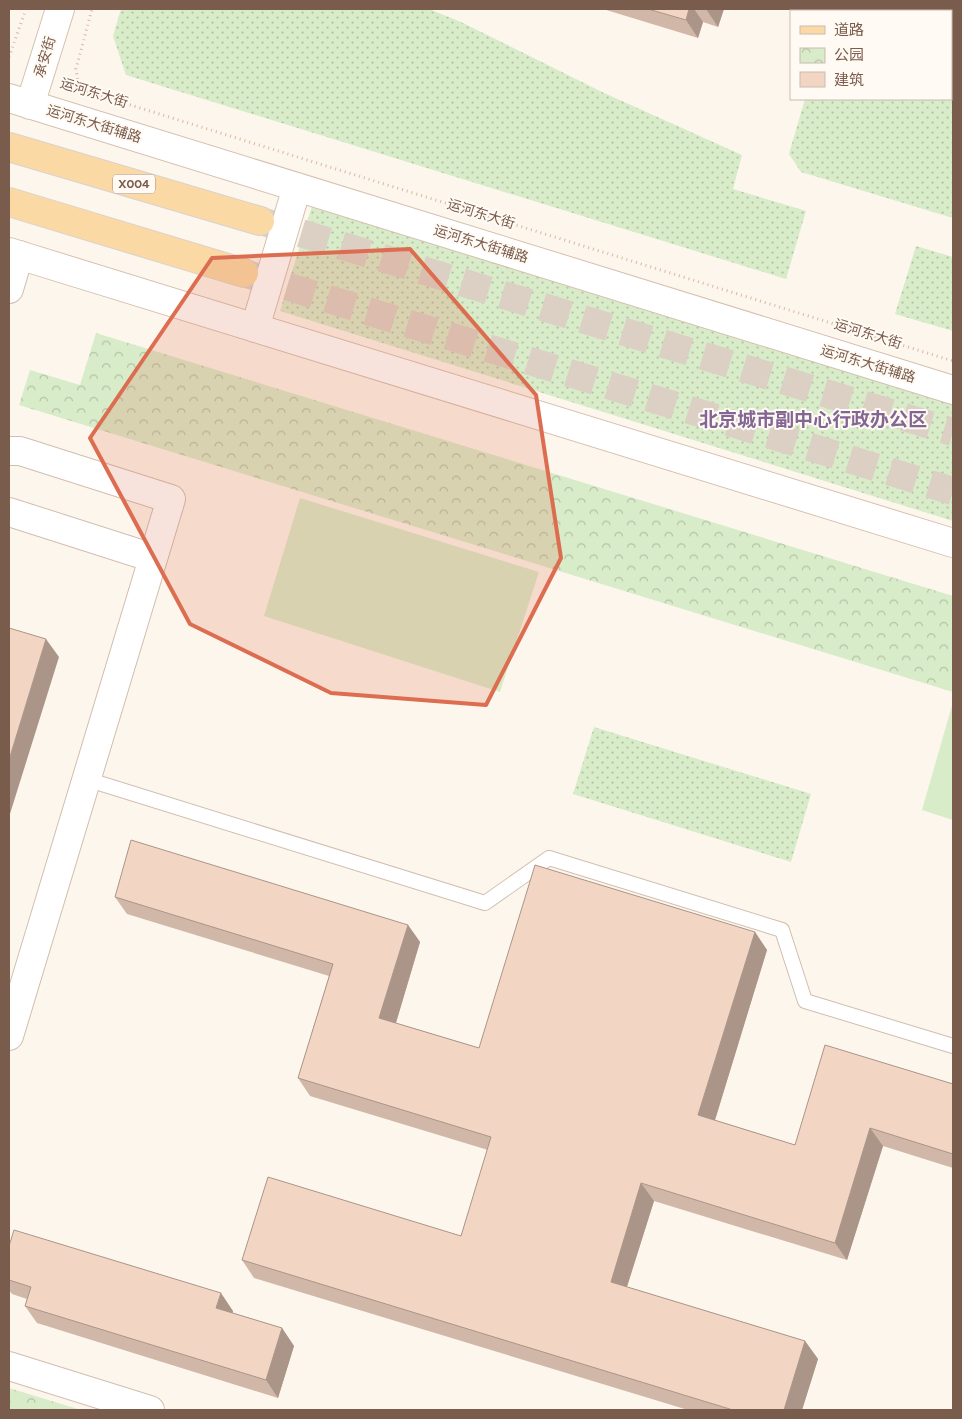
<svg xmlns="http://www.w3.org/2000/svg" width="962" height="1419" viewBox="0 0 962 1419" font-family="Figtree,'Noto Sans SC',sans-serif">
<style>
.grass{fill:url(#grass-dots)}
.park{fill:url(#park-crowns)}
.pitch{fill:#d8ecc9}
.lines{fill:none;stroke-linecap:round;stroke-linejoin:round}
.primary-tunnel{stroke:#dcd0c4;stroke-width:28;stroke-dasharray:28 14;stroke-linecap:butt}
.lane-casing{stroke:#d1beb0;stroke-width:16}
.street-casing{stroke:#d1beb0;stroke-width:30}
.secondary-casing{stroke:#d6c0b0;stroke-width:30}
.primary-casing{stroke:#dad1cd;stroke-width:30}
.path{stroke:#d9b8a5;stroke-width:3;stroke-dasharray:1 4;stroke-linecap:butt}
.lane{stroke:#fff;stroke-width:14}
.street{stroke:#fff;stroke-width:28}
.secondary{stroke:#fff;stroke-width:28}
.primary{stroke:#fbd9a5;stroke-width:28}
.wall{fill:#d1b7a8}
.shaded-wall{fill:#aa9588}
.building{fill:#f3d5c3;stroke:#aa9588}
.marked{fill:#dc6d51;fill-opacity:0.2;stroke:#dc6d51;stroke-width:4;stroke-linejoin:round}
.labels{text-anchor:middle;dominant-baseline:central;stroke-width:4;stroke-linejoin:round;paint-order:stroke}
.shield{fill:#fffaf3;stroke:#a28b7f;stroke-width:1}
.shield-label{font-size:12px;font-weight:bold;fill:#7a5c4d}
.street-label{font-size:14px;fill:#7a5c4d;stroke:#fffaf3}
.district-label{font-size:19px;font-weight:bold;fill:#846695;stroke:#fffaf3}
</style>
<defs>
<pattern id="grass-dots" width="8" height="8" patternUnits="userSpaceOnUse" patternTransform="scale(1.25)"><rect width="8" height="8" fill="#d8ecc9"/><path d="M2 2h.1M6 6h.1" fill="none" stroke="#b4c2a5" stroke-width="1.8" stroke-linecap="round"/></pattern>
<pattern id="park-crowns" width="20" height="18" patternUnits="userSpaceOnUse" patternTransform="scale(1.25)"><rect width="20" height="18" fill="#d8ecc9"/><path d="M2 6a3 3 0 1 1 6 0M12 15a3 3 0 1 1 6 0" fill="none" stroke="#b4c2a5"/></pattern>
</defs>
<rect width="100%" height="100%" fill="#fdf6ec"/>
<!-- grass -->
<path class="grass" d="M121,9h308l32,13 141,70 140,63 -9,34 73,22 -20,68 -660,-204 -13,-39z
M951,93l2,1v124l-152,-46 -12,-18 16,-55h146z
M312,206l641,199v116l-673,-210z
M916,246l37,11v74l-58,-17z
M594,727l217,67 -20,68 -218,-68z"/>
<!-- park -->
<path class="park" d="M96,333l857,263v96l-934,-287 11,-35 50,15z
M9,1388l72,22h-72z"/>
<!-- pitch -->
<path class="pitch" d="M300,498l239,74 -39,120 -236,-76z
M953,702v118l-31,-10z"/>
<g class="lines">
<!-- primary-tunnel -->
<path class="primary-tunnel" d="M261,221l692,211
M247,274l706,217"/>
<!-- lane casing -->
<g class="lane-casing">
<path id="lane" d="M86,779l399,124 64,-45 233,72 23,71 148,45"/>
</g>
<!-- street casing -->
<g class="street-casing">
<path id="street" d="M9,289l10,-34
M9,451h11l151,48 -162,537
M9,512l144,46
M9,1366l141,44"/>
</g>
<!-- secondary casing -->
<g class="secondary-casing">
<path id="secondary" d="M9,98l944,292
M30,105l30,-96
M9,252l944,291
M255,328l42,-141"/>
</g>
<!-- primary casing -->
<g class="primary-casing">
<path id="primary" d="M9,147l251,74
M9,202l235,71"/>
</g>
<!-- path -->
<path class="path" d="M9,57l17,-48
M63,84l890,277
M79,89l-3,-20 16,-60"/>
<!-- lane -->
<use href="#lane" class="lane"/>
<!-- street -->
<use href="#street" class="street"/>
<!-- secondary -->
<use href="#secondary" class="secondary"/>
<!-- primary -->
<use href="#primary" class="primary"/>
</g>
<!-- wall -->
<path class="wall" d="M603,9h121l-6,18 -15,-5 -5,16z
M115,897l293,28 12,17 -24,81 83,25 276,-116 12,18 -52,170 80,25 158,-61v84l-70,-22 -36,114 -193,-59 -27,86 178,54 13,18 -16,51h-114l-434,-132 -12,-18 219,-24 27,-86 -178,-54 -12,-18 31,-102 -202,-62z
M9,1246l224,65v2l49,15 12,18 -16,52 -241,-75 -12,-17 2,-7 -15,-5 -3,-4z"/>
<!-- shaded-wall -->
<path class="shaded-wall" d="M689,9h5l9,13 -5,16 -12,-18z
M706,9h18l-6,18z
M46,639l13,18 -50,160v-57z
M408,925l12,17 -28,94 -13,-18z
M755,932l12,18 -56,183 -13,-18z
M870,1128l13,18 -36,114 -12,-17z
M641,1183l13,18 -31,98 -12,-17z
M221,1293l12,18 -4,15 -13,-18z
M282,1328l12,18 -16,52 -12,-18z
M805,1341l13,18 -16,51h-18z"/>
<!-- building -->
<path class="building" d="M648,9h41l-3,11z
M9,628l37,11 -37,121z
M131,840l277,85 -29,93 100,30 56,-183 220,67 -57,183 97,30 30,-100 128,39v70l-83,-26 -35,115 -194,-60 -30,99 194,59 -21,69h-51l-491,-150 26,-83 193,59 30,-99 -193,-59 35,-114 -218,-67z
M14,1230l207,63 -5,15 66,20 -16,52 -241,-74 6,-19 -22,-7v-34z"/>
<!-- marked area -->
<path class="marked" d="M410,249l126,146 25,163 -75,147 -155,-12 -141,-69 -100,-186 122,-180z"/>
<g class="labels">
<!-- shield labels -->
<rect class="shield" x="113" y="174.5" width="42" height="19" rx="4"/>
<g class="shield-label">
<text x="134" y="184">X004</text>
</g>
<!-- street labels -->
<g class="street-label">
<text transform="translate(45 57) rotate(-73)">承安街</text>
<text transform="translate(94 93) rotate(17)">运河东大街</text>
<text transform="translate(94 124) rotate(17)">运河东大街辅路</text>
<text transform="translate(481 214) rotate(17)">运河东大街</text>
<text transform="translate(481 244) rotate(17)">运河东大街辅路</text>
<text transform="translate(868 334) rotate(17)">运河东大街</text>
<text transform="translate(868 364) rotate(17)">运河东大街辅路</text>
</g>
<!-- district labels -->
<g class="district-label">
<text x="813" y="419">北京城市副中心行政办公区</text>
</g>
</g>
<!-- border -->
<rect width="962" height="1419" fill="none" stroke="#7a5c4d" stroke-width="20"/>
<!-- legend -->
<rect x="790" y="10" width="162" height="90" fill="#fffaf3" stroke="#cabbb1"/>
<rect x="800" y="26" width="25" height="8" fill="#fbd9a5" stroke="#cabbb1"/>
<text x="834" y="35" font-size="15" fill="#7a5c4d">道路</text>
<rect x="800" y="48" width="25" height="15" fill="url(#park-crowns)" stroke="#cabbb1"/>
<text x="834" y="60" font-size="15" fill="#7a5c4d">公园</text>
<rect x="800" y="72" width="25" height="15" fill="#f3d5c3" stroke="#cabbb1"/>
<text x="834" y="85" font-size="15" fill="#7a5c4d">建筑</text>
</svg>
